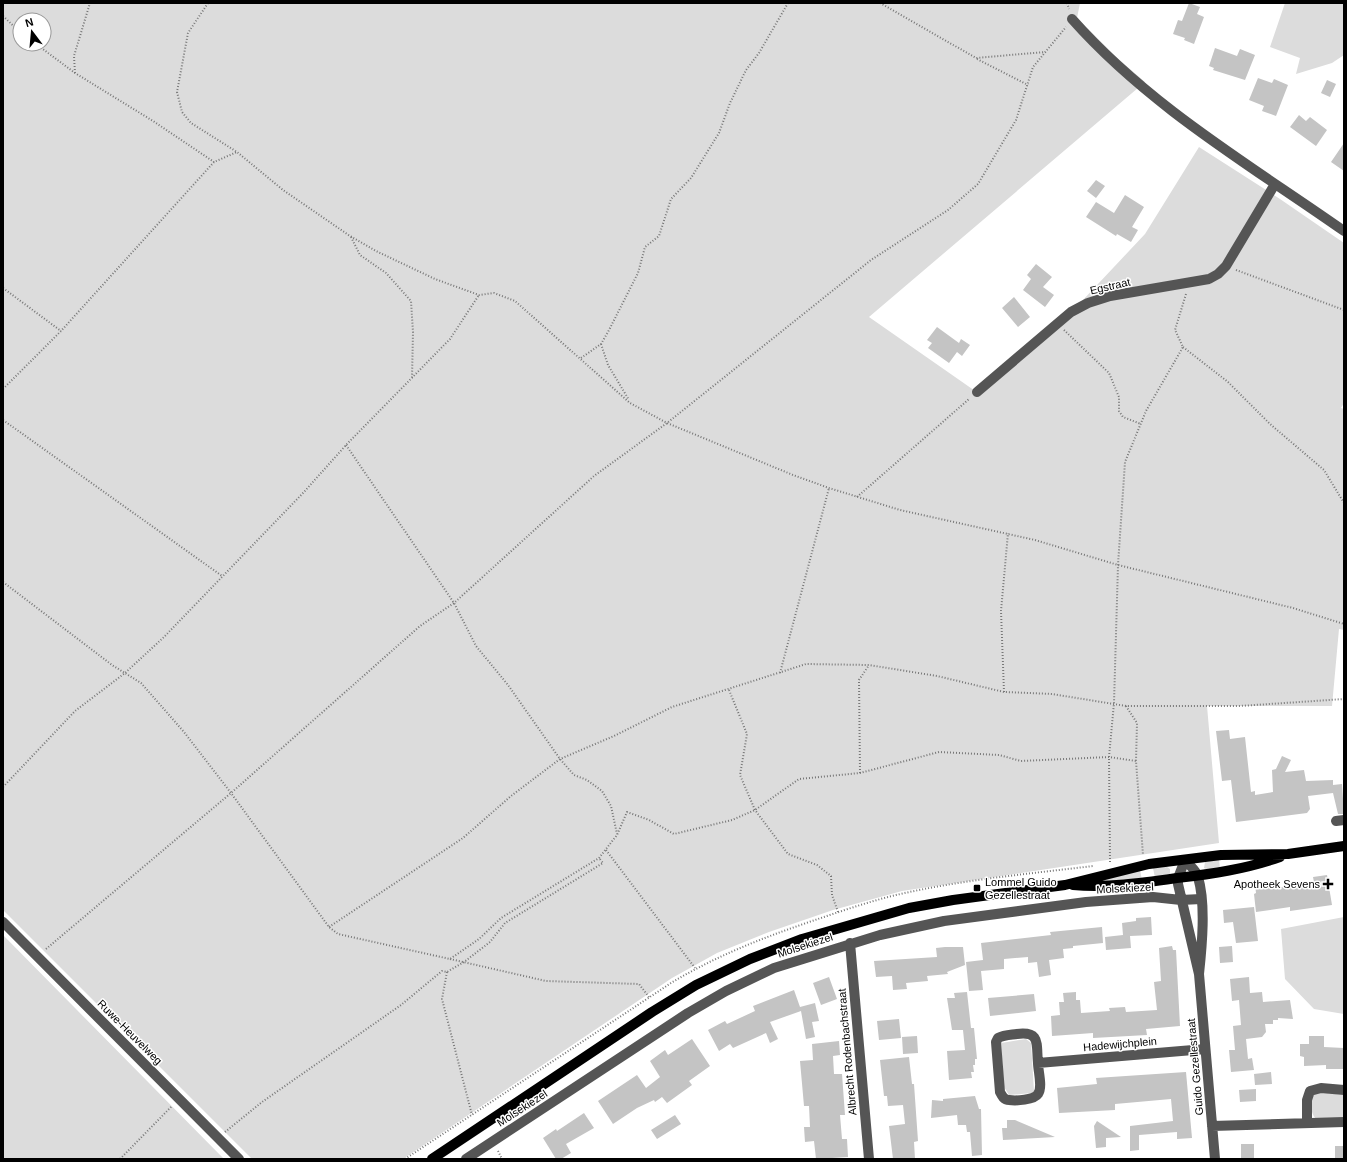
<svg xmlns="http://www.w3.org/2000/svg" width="1347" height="1162" viewBox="0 0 1347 1162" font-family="Helvetica,sans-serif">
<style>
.green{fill:#dcdcdc;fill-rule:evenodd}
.building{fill:#c4c4c4}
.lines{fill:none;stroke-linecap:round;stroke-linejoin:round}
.path{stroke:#777;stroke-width:2;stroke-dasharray:1 2;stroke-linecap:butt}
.minor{stroke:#555;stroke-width:10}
.major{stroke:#000;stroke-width:10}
.poi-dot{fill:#000;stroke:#fff;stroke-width:1.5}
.labels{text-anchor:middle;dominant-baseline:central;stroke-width:3;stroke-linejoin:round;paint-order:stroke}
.street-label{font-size:11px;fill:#000;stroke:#fff}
.poi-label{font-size:11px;fill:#000;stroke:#fff;text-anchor:start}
</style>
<rect width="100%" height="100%" fill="#fff"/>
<!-- green -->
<path class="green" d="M3,3h1077l-3,15 39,39 29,25 -276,235 109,76 104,-92 63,-67 54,-87 81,52 64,44v160l-3,5 3,1v221l-5,-1 -7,77h-125l12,137 -317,48 -69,19 -64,22 -52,21 -45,25 -269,181h-151l-249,-249zM20,20h24v24h-24z
M1285,3h59v52l-12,8 -36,11 4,-16 -30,-11z
M1219,859l1,10 -12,1 -4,-2 1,-6z
M1167,867l3,2v5l-15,4 -2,-10z
M1140,870l2,10 -39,2 -1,-2z
M1344,917v97l-30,-5 -29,-30 -4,-50z
M3,935l221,224h-221z
M1026,1039l5,4 3,48 -2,2 -23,2 -5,-8 -3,-44z
M1319,1092l25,3v21l-4,3h-24c-6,-6 -6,-18 -2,-25z"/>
<!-- building -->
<path class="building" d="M1189,3l11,4 -3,7 7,3 -10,27 -10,-4 1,-2 -12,-4 5,-14 4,1z
M1215,48l22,8 3,-7 15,6 -10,25 -32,-10 1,-2 -5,-2z
M1258,78l14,5 2,-4 14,6 -12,31 -14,-5 2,-5 -15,-6z
M1327,80l9,4 -6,13 -9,-4z
M1299,115l7,6 4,-4 17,13 -11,16 -26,-19z
M1344,143v28l-13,-9z
M1096,180l9,6 -9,12 -9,-7z
M1125,195l19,12 -12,20 6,3 -7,12 -14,-8 -1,2 -30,-19 10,-15 18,11z
M1036,264l16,13 -9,10 11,8 -9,12 -22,-17 8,-11 -4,-4z
M1014,297l16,20 -12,10 -16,-19z
M937,327l22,16 2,-4 9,6 -8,11 -5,-4 -8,11 -21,-15 4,-5 -5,-3z
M1229,730l1,9 15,-2 6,55 4,-1v4l18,-3 -1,-22 4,-1 6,-13 9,4 -6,12 19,-2 2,11 27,-1v5l9,-1 2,30h-6l-5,-21 -25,3 2,13 -3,4 -71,9 -5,-42 -9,1 -6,-50z
M1327,875l5,30 -42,6v-4l-34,5 -2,-18 2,-1 -1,-9 19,-2 1,6 39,-6 -1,-5z
M1254,907l4,34 -22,2 -3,-21 -9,1 -1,-13z
M1151,917l1,18 -22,1 1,12 -25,2 -1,-13 18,-2 -1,-12 14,-2v-3z
M1102,927l1,16 -30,3v2l-10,1 1,9 -15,2 2,15 -12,2 -2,-15 -9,1v-6l-24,2v10l-23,2 2,19 -14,1 -3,-29 17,-2 -2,-17 70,-8 -1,-3z
M1172,946l1,4h3l4,76 -34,3 1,6 -54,3v-5l-41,3 -1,-20 9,-1 -1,-13h5l-1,-9 13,-1v8h4l1,13 29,-2 -1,-3 16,-1 1,5 31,-2 -3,-28 7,-1 -2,-33z
M1232,946l1,16 -13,1 -1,-16z
M945,947h18l2,18 -18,7 1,2 -21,2 1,5 -22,2 1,6 -14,1 -1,-14 -16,1 -2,-16 63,-4 -1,-9z
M829,977l8,22 -16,6 -8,-22z
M1249,977l1,16 12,-1 1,10 27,-2 3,19 -15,-1v2h-5v4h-8l1,8 -4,5 -16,2 2,20 4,-1 2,12 -23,2 -2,-22h6l-2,-24 8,-1 -2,-25 -7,1 -2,-22z
M794,990l6,17 15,-4 4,18 -7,1 3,15 -9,2 -5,-28 -31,11 8,17 -8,4 -4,-10 -33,15 -3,-4 -11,7 -11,-21 17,-9 2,3 28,-13 -2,-5z
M967,992l4,36h3l3,31h-2v6h-2l1,7h-3l1,6 -23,2 -2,-29 18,-1 -2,-20h-11l-5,-32h8l-1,-5z
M1034,994l2,17 -46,5 -2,-18z
M899,1019l2,19 -22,2 -2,-19z
M917,1036l1,17 -15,1 -1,-17z
M1309,1036h15v11l20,1v21h-18v-4l-22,1v-9l-4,-1v-12h9z
M692,1039l18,27 -21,15 3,4 -25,18 -5,-6 -7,5 -1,-2 -17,8 -24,16 -15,-23 39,-26 9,13 14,-11 -10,-16 15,-11 3,5z
M839,1041l1,14 -7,1 1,18h8l3,41h-5l2,24h5l1,18 -32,2 -2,-18 -9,1 -1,-15h6l-1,-21h-5l-4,-45 13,-1 -1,-16z
M909,1057l3,27h2l4,57 -4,1 1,17h-22l-4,-33 16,-2 -2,-19 -15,1 -1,-10h-3l-4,-36z
M1186,1072l6,66 -15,1v-7l-38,3v15l-9,1v-25l43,-5 -2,-22 -56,5v6l-56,3 -2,-25 40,-4 -1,-6z
M1271,1072l1,12 -17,1 -1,-11z
M1256,1089v12l-16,1 -1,-12z
M975,1096l4,13h2l1,46 -10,1 -2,-24h-3l-1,-7h-8l-1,-10 -26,3 1,-18 11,1v-2z
M584,1113l10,15 -28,16 5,9 -10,6h-5l-13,-21 13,-9 1,2z
M675,1115l6,9 -24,15 -6,-9z
M1007,1120h8l40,17 -52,3 -1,-12h5z
M1097,1121l24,16 -15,1v9l-10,1 -2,-22z
M1241,1144h13v15h-13z
M1335,1146h9v13h-9z"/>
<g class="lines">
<!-- path -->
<path class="path" d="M208,3l-20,30 -11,59 5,20 9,11 46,29 46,38 67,46 26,15 59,28 44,16 15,-2 21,8 115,102 37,20 126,52 36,13 71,22 135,30 83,25 175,43 51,16
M880,3l96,55 69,-6
M1067,3l2,6
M3,16l17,16
M36,44l39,29 78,48 61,41
M977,59l51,26
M75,73l-1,-17 16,-53
M351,237l9,18 26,18 25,28 2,31 -1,46
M1236,270l108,40
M3,288l58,43
M1064,330l45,43 10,24v14l4,6 18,7
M601,344l7,21 21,35
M1183,347l45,35 42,42 54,46 20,33
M581,358l20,-14 7,-12 30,-59 7,-26 14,-11 12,-37 20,-21 28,-45 11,-30 16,-33 13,-17 29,-50
M3,389l58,-58 153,-169 23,-10
M3,420l219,156
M346,445l108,158 22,43 32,39 52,74 14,16 13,5 15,11 9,15 6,28
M857,497l112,-98
M3,582l109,83 29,18 43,49 47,61 98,134 9,7 112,25 29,-20 22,-21 98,-60 18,-23 10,-23 22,8 25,14 58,-14 23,-10 44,-31 61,-6 79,-21 60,3 22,6 88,-4 27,4
M780,673l49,-185
M729,690l18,44 -7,41 15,35 33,44 29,11 14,11 1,19 6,17
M1004,692l-3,-81 7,-78
M1126,706l11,17 -1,38 7,94
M860,773l-1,-93 10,-15
M3,787l72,-76 50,-38 39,-36 140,-145 42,-47 104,-106 29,-44
M606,850l89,118
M1110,862l-1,-105 5,-54 4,-138 7,-103 21,-51 37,-64 -8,-17 11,-36
M329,927l134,-89 48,-42 49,-37 54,-23 58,-29 134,-43 63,1 68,11 67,16 48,2 74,12h114l104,-7
M46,949l185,-156 189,-167 34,-23 140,-127 73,-53 204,-163 77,-50 30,-26 38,-64 17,-53 33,-40
M450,959l96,22 93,3 10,13
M447,972l-5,27 30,116
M225,1132l37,-30 139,-97 41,-34 5,1 17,-10 26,-20 15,-19 98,-60 -4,-5
M498,1151l4,8
M120,1159l52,-53
M405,1159l266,-176c45,-27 91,-45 141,-62 27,-9 55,-19 84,-26 64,-15 131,-21 197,-29"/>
<!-- minor -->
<path class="minor" d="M1072,19c77,87 178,146 272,212
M977,392l94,-80 17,-9 22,-7 99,-17 9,-5 8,-8 49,-82
M1336,821l8,-1
M3,922l236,237
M850,943l19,216
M1199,974l-21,-90v-6l7,-18c4,5 12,11 13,17 8,27 4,69 1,97l16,185
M1038,1063c0,8 5,24 0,31 -4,6 -22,7 -29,6 -5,0 -7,-4 -9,-8l-4,-50 2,-4c6,-3 12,-3 19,-4 24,-3 19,10 21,29l167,-14
M1307,1123v-23l3,-9 11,-3 23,2
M1212,1126l132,-4
M466,1159l222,-146 38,-22 48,-23 106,-33 64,-14 142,-19 67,-5 28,3 20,-1"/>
<!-- major -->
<path class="major" d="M1073,885c35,3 69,-2 104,-7 35,-4 69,-9 103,-21
M432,1159l220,-147 44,-27 54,-26 52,-20 107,-31 44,-8 112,-15 84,-21 72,-9 67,-1 56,-8"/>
</g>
<!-- markers -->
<g class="poi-dot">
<path d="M1326 878h4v4h4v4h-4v4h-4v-4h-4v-4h4z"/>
<rect x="973" y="884" width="8" height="8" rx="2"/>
</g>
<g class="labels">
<!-- street labels -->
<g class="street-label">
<text transform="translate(1110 286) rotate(-13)">Egstraat</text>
<text transform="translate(1125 888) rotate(-3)">Molsekiezel</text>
<text transform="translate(805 945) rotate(-18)">Molsekiezel</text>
<text transform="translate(130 1032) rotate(45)">Ruwe-Heuvelweg</text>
<text transform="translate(1120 1044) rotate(-5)">Hadewijchplein</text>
<text transform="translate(847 1052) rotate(-95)">Albrecht Rodenbachstraat</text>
<text transform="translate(1195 1067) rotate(-95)">Guido Gezellestraat</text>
<text transform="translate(522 1108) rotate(-33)">Molsekiezel</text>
</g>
<!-- poi labels -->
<g class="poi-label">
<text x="985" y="882">Lommel Guido<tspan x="985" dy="13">Gezellestraat</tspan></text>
<text x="1320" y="884" text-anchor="end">Apotheek Sevens</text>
</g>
</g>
<!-- border -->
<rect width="1347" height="1162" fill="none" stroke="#000000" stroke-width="8"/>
<!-- north arrow -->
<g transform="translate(32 32) rotate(344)"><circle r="19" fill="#ffffff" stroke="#999999"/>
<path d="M0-3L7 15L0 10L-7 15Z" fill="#000000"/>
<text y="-6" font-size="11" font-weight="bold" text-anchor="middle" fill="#000000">N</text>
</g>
</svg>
